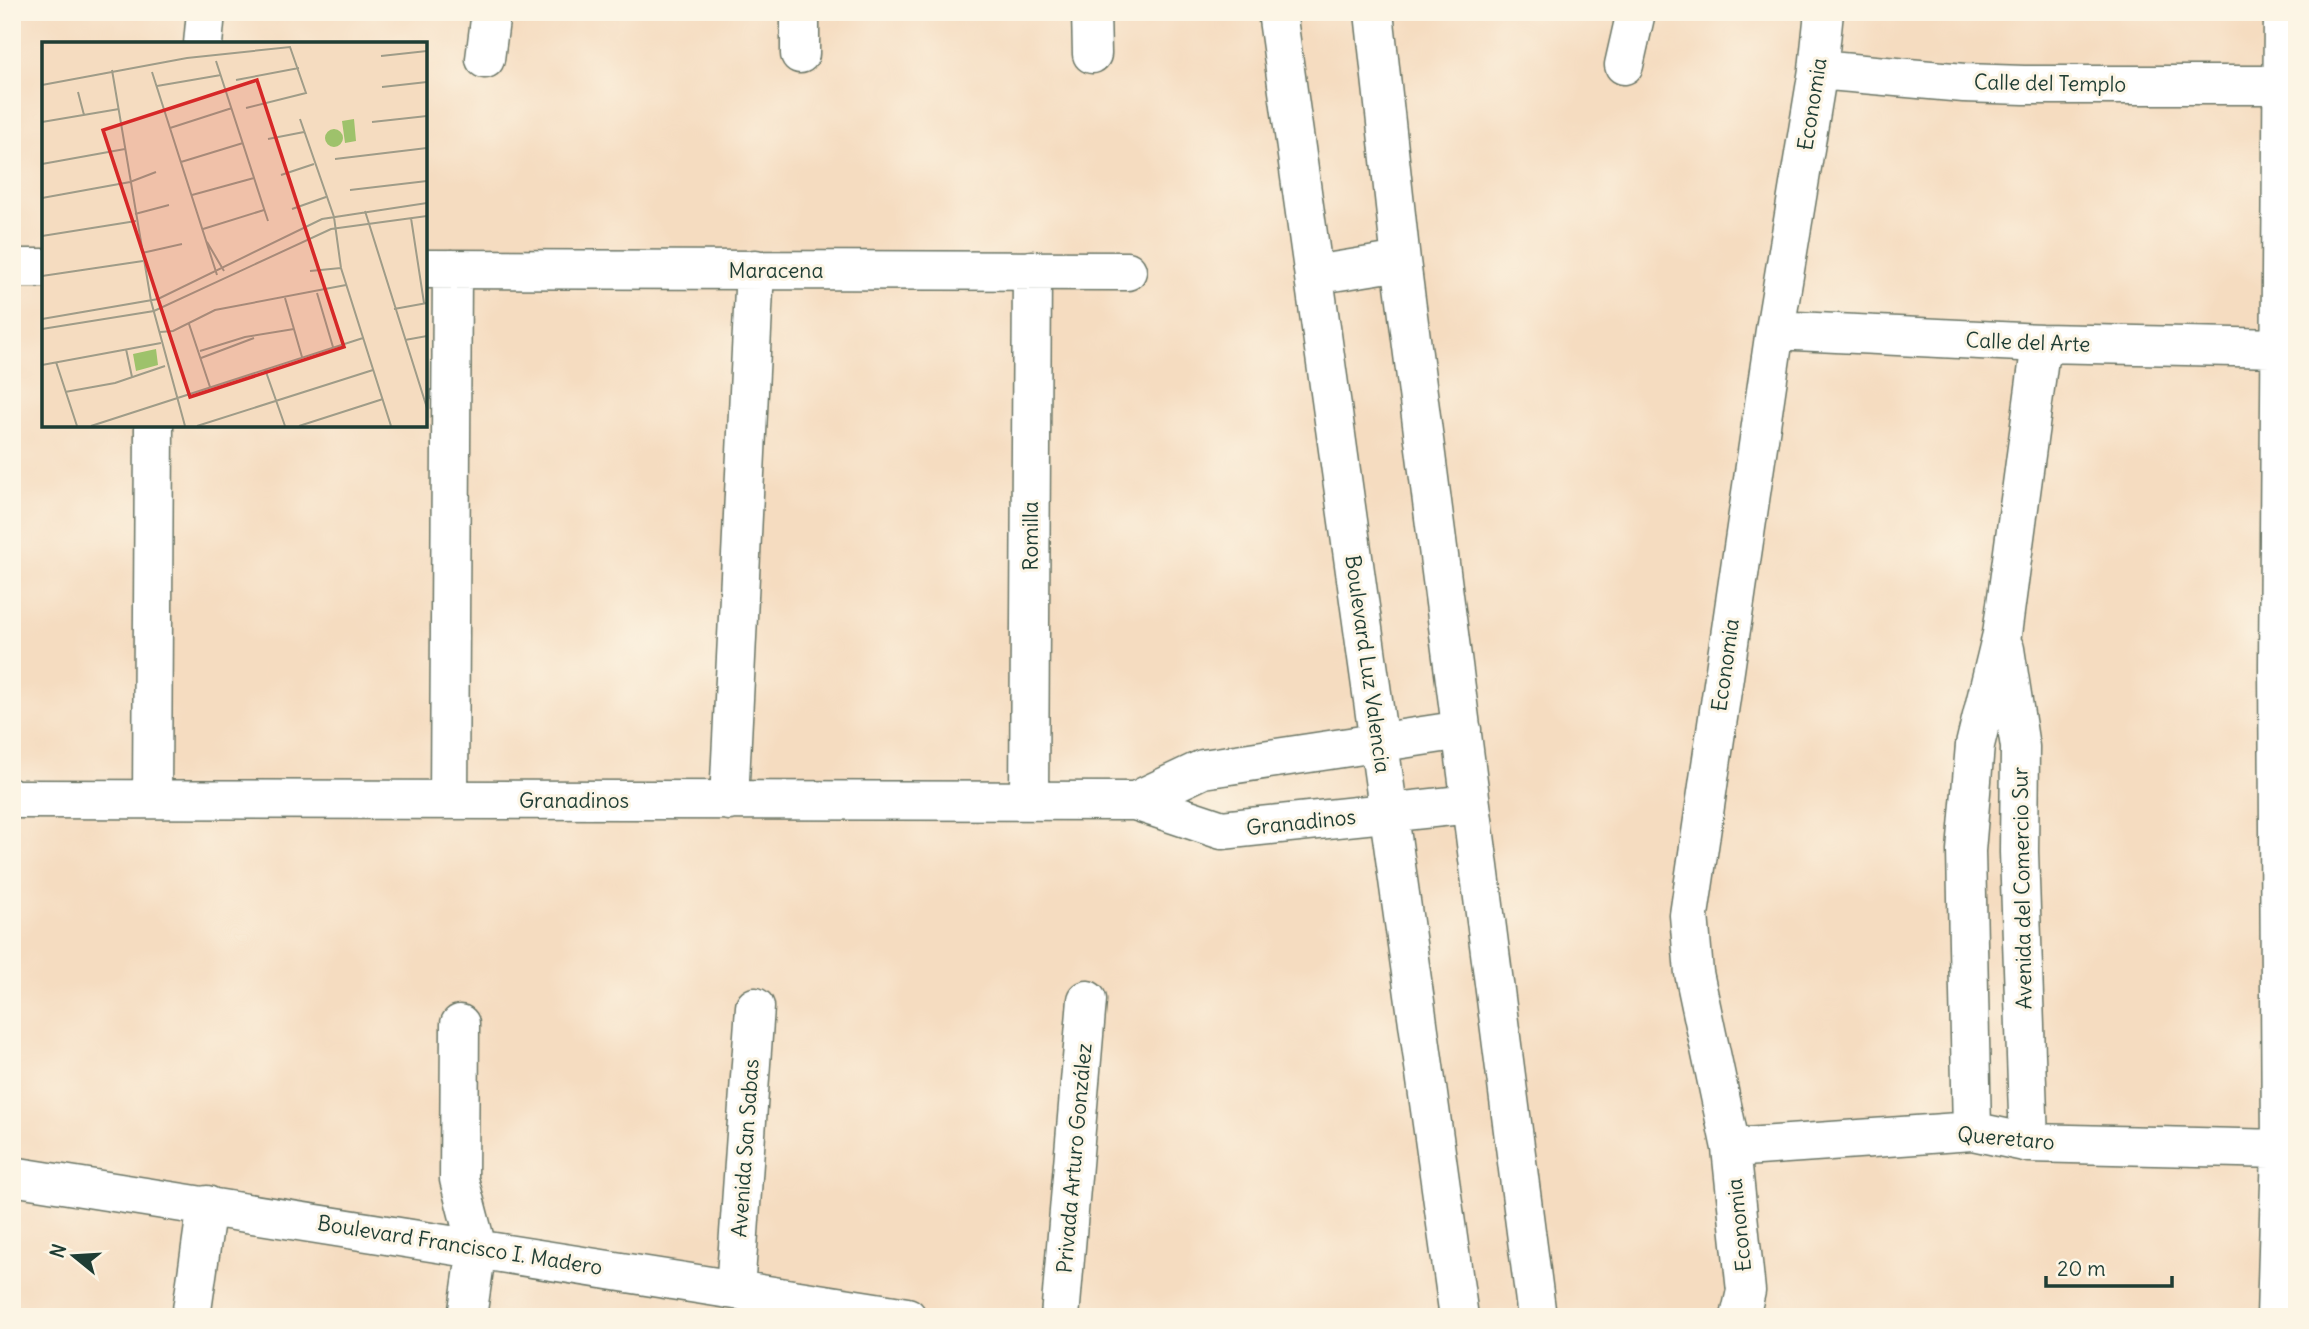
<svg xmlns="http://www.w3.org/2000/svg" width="2309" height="1329" viewBox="0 0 2309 1329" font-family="Delius,sans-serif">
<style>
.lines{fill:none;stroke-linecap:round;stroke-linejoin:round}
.minor-casing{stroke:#6a7565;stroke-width:41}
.minor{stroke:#fff;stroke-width:38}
.labels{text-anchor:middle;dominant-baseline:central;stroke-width:6;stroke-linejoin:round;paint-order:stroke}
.street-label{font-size:21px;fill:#1f3d34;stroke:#fcf5e5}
.inset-road{fill:none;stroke:#9f9c88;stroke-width:2}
.view{fill:#d62828;fill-opacity:0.15;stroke:#d62828;stroke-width:3.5}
.inset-edge{fill:none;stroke:#1f3d34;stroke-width:3.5}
</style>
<rect width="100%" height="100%" fill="#fcf5e5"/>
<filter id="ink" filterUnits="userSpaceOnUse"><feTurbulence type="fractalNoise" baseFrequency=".0143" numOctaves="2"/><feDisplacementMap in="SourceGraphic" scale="14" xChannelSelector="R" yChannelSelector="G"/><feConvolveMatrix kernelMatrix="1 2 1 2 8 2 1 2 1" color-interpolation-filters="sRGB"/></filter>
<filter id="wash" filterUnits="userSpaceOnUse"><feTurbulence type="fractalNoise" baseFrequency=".00686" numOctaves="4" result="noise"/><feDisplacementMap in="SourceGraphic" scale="28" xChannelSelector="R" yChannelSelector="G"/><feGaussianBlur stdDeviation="1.57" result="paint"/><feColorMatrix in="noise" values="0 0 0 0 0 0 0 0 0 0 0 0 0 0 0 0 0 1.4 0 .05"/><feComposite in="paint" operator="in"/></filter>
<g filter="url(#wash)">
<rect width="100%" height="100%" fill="#f5dcc0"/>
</g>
<g filter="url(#ink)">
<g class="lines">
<!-- minor casing -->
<g class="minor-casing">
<path id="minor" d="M1091,12l1,42
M1277,12l182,1305
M1374,12l27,249 136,1056
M203,44l3,-32
M800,54v-42
M485,59l6,-47
M1624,65l12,-53
M1818,70l146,13 60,2h258
M12,268h32
M425,269l702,2
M1314,275l87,-14
M1775,330l266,13 241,5
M2005,649l15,98 -1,105 10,291
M12,799l1123,2 87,29 249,-26
M152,799l2,-374
M449,800l3,-531
M729,801l26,-532
M1029,801l3,-531
M1135,801l68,-32 259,-39
M460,1024l-1,155 18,69 -10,69
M1972,1131l-6,-280 9,-106 27,-111 39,-291
M1731,1148l241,-17 57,12 252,6
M12,1176l895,141
M735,1290l20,-283
M191,1317l16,-112
M1060,1317l27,-317
M1740,1317l6,-26 -15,-143 -37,-175 -5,-58 86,-585 43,-260 6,-58
M2276,1317l5,-168 -3,-483 5,-654"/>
</g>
<!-- minor -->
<use href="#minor" class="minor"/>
</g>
</g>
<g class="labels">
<!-- street labels -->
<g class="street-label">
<text transform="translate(2050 83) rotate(1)">Calle del Templo</text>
<text transform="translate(1812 104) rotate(-81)">Economia</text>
<text x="776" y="270">Maracena</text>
<text transform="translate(2028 342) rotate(2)">Calle del Arte</text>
<text transform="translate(1030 536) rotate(-90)">Romilla</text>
<text transform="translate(1368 664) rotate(82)">Boulevard Luz Valencia</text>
<text transform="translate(1725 665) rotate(-82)">Economia</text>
<text x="574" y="800">Granadinos</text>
<text transform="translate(1301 822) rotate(-6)">Granadinos</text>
<text transform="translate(2022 888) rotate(-91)">Avenida del Comercio Sur</text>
<text transform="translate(2006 1138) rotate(5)">Queretaro</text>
<text transform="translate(745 1148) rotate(-86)">Avenida San Sabas</text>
<text transform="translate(1074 1158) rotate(-85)">Privada Arturo González</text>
<text transform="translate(1739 1225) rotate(-96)">Economia</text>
<text transform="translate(460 1245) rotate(9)">Boulevard Francisco I. Madero</text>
</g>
</g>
<!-- overview -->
<g transform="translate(42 42)">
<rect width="385" height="385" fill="#f5dcc0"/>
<path d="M312,77l2,22 -11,2 -3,-22zM283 96a9 9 0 1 1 18 0a9 9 0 1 1-18 0ZM114,307l2,16 -22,6 -3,-17z" fill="#9ec26b"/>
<path class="inset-road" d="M339,14l46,-5M174,19l52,160M70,28l39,231 34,125M110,30l65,203M194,38l63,-12M0,43l145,-27 103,-11 16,46 -60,15M115,44l64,-11M340,45l45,-5M36,50l6,23M258,77l34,98 7,51 50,158M0,80l77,-13M330,80l55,-6M128,86l62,-20M226,97l36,-7M293,117l92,-11M139,120l62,-19M0,122l83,-15M239,133l33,-11M308,148l77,-9M150,153l62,-17M0,156l88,-16 26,-10M250,167l34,-12M323,169l62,197M93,172l34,-9M369,176l13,85M161,187l61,-19M0,194l94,-15M165,200l17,29M100,211l40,-9M268,229l31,-3M0,234l101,-15M275,251l16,54M243,256l17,59M352,267l33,-6M0,277l116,-20 164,-80 105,-16M147,282l21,63M0,287l112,-18 177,-82 96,-13M118,290l13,-1 42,-21 131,-25M363,298l22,-4M84,307l6,28M158,309l45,-14 49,-8M159,316l53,-20M14,320l21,64M0,323l119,-22M223,327l20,57M23,350l50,-9 50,-17M49,384l272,-88M155,384l176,-56M257,384l84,-27"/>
<path class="view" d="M215,38l87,267 -154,50 -87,-267z"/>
<rect width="385" height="385" class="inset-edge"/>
</g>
<!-- margin -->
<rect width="2309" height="1329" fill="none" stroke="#fcf5e5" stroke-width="42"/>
<!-- north arrow -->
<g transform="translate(74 1256) rotate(288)" stroke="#fcf5e5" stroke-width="5" paint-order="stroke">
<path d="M0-5L12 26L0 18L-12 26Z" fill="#1f3d34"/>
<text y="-10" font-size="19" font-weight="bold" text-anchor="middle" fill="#1f3d34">N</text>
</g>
<!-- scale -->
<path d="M2046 1276v10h126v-10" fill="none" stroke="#1f3d34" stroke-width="3.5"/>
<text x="2057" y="1276" font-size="21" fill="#1f3d34" stroke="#fcf5e5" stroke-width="5" paint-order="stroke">20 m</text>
</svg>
